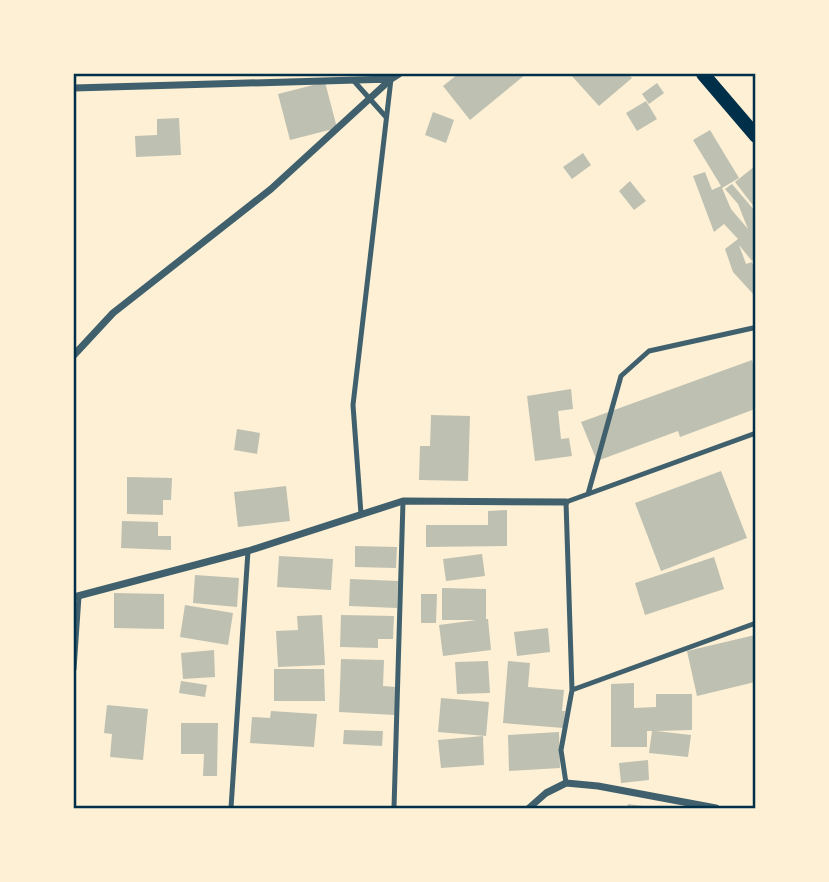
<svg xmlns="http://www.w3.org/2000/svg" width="829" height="882" viewBox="0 0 829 882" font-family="'Titillium Web',sans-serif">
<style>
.building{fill:#bec0b2}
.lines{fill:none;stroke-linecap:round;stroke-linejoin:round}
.service{stroke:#3f606c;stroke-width:5}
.minor{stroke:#3f606c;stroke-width:7}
.secondary{stroke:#003049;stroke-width:14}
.neatline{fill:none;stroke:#003049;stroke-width:2.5}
</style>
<rect width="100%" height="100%" fill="#fdf0d5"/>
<!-- building -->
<path class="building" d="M458,74h68l-56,46 -27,-34z
M570,74h58l4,4 -33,28z
M325,82l12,46 -47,12 -12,-46z
M657,83l7,10 -15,11 -7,-10z
M646,101l11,18 -20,12 -11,-18z
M433,112l21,8 -8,23 -21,-8z
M179,118l2,37 -45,2 -1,-21 22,-1v-16z
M710,130l29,48 -17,10 9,21 17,20 -10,-25 -13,-15 7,-5 23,27v30l-2,2 2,6v8l-3,4 -13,-16 7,19 6,-2 3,10v22l-1,1 -21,-23 -8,-23 13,-10 -14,-15 -10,8 -21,-56 12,-4 7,18 9,-4 -28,-46z
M583,153l8,12 -19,14 -9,-12z
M755,166v42l-20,-26z
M630,181l16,20 -12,9 -15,-19z
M752,360l3,10v39l-75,28 -2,-6 -81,30 -16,-39z
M571,389l2,20 -15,2 3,28 8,-1 3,18 -37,5 -8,-65z
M431,415l39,1 -2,65 -49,-1 1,-34h10z
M237,429l23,4 -3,21 -23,-4z
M721,471l26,67 -86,33 -26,-68z
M127,477l45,1 -1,22h-8v15l-36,-1z
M286,486l4,35 -52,6 -4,-35z
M507,510v36l-81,1v-22h62v-14z
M122,521l36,1v14h13v14l-50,-2z
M355,546l42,1 -1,21 -41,-1z
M482,554l3,22 -39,5 -3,-22z
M279,556l54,3 -2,31 -54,-3z
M714,557l10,32 -79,26 -10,-32z
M195,575l44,3 -2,29 -44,-4z
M350,579l48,2 -1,27 -48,-2z
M442,588l44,1v30h2l3,31 -48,6 -4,-31 38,-5h-35z
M114,593l50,1v35l-50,-1z
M421,594h16l-1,29h-15z
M185,605l48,8 -5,32 -48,-8z
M322,615l3,50 -47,2 -2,-36 22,-1 -1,-14z
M341,615l53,1 -1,23h-15v9l-38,-1z
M548,628l2,24 -33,4 -3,-24z
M755,635v47l-58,14 -10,-45z
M214,650l1,27 -32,2 -2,-26z
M341,659l43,1 -1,26 13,1 -1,28 -56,-3z
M488,661l2,32 -33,1 -2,-32z
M508,661l22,2 -2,24 36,3 -2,21h3l-2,17 -60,-5z
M274,669h50l1,32h-51z
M181,681l26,4 -2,12 -26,-4z
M634,683v25l22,-1v-13h36v36l-36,1 35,4 -3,22 -39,-4 3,-22h-5v16h-36v-63z
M441,698l48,4 -3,34 -48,-4z
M107,705l41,4 -5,51 -33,-3 2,-23 -8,-1z
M271,711l46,3 -3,33 -64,-4 2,-26 18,1z
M181,723h37l-1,53h-14l1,-22h-23z
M344,730l39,1 -1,15 -39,-2z
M559,732l1,36 -51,3 -1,-36z
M483,736l1,29 -43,3 -3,-28z
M648,760l1,20 -28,3 -2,-20z
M628,804l22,3v1h-23z"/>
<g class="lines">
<!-- service -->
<path class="service" d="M353,80l33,37
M588,494l33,-118 28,-25 104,-23
M361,514l-8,-109 38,-326
M74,669l5,-73
M572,690l184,-67
M566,783l-5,-33 11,-60 -6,-188 190,-69
M231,808l17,-257
M394,808l9,-307"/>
<!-- minor -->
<path class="minor" d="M74,88l317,-9
M74,355l39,-42 158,-124 120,-110 8,-5
M74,597l174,-46 155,-50 163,1
M529,808l17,-15 20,-10 32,3 118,22"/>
<!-- secondary -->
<path class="secondary" d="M703,74l53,62"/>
</g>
<!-- border -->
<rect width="829" height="882" fill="none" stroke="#fdf0d5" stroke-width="150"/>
<rect x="75" y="75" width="679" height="732" class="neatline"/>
</svg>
